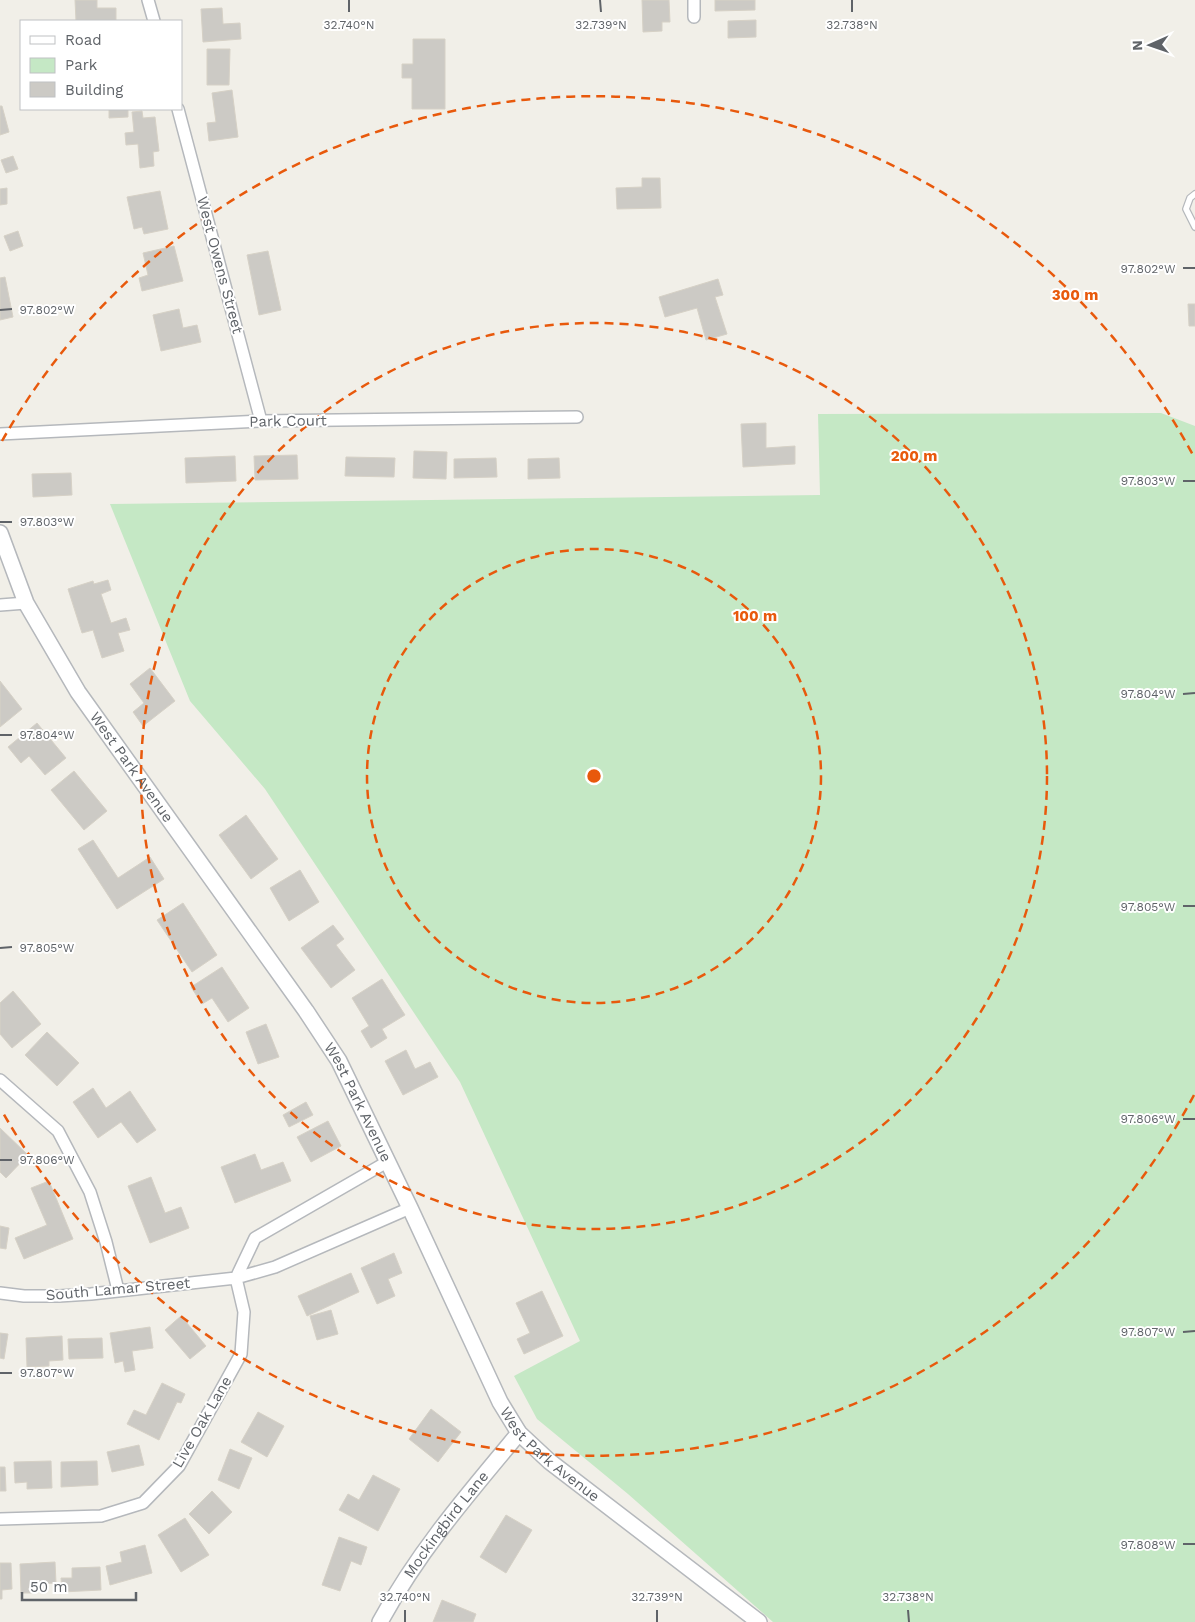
<svg xmlns="http://www.w3.org/2000/svg" width="1195" height="1622" viewBox="0 0 1195 1622" font-family="'Work Sans',sans-serif">
<style>
.green{fill:#c5e8c5}
.building{fill:#cccac5;stroke:#d6d1c6}
.lines{fill:none;stroke-linecap:round;stroke-linejoin:round}
.service-casing{stroke:#b5b8bc;stroke-width:8}
.minor-casing{stroke:#b5b8bc;stroke-width:14}
.tertiary-casing{stroke:#b5b8bc;stroke-width:18}
.service{stroke:#fff;stroke-width:5.5}
.minor{stroke:#fff;stroke-width:11}
.tertiary{stroke:#fff;stroke-width:15}
.ticks{fill:none;stroke:#5f6368;stroke-width:2}
.ring{fill:none;stroke:#e8590c;stroke-width:2.5;stroke-dasharray:9 6}
.labels{text-anchor:middle;dominant-baseline:central;stroke-width:4;stroke-linejoin:round;paint-order:stroke}
.street-label{font-size:15px;fill:#5f6368;stroke:#fff}
.ticks-label{font-size:12px;text-anchor:middle;fill:#5f6368;stroke:#fff;stroke-width:4;stroke-linejoin:round;paint-order:stroke}
.centre{fill:#e8590c;stroke:#fff;stroke-width:2.5}
.ring-label{font-size:15px;text-anchor:middle;font-weight:bold;fill:#e8590c;stroke:#fff;stroke-width:4;stroke-linejoin:round;paint-order:stroke}
</style>
<rect width="100%" height="100%" fill="#f1efe8"/>
<!-- green -->
<path class="green" d="M1161,413l34,13v1196h-422l-145,-128 -91,-75 -23,-43 66,-35 -120,-259 -195,-293 -75,-88 -80,-197 710,-9 -2,-81z"/>
<!-- building -->
<path class="building" d="M75,0h22v8h19v13h-40z
M642,0h27l1,22h-8v9l-19,1z
M715,0h40v10l-40,1z
M222,8l1,16 17,-1 1,16 -38,3 -2,-33z
M756,20v17l-28,1v-17z
M413,39h32v70h-33v-31h-10v-14h11z
M207,49h23l-1,36h-22z
M232,90l6,47 -29,4 -2,-18 9,-1 -4,-29z
M0,106h2l7,26 -9,3z
M109,109h19v8l-19,1z
M142,111l1,7 12,-1 4,34 -6,1 1,14 -14,2 -2,-24 -12,1 -1,-12 9,-1 -2,-20z
M13,156l5,13 -12,4 -5,-13z
M642,178h18l1,30 -44,1 -1,-21 26,-1z
M7,188v16l-7,1v-16z
M160,191l8,38 -24,5 -2,-7 -8,2 -7,-32z
M18,231l5,15 -13,5 -6,-15z
M174,246l9,35 -41,10 -3,-13 9,-3 -5,-22z
M268,251l13,59 -22,5 -12,-60z
M5,277l8,40 -13,3v-42z
M718,279l5,16 -8,2 12,37 -21,6 -9,-32 -32,9 -6,-20z
M1188,304h7v22h-6z
M179,309l4,19 14,-3 4,17 -40,9 -8,-36z
M766,423v25l29,-2v18l-52,3 -2,-43z
M414,451l33,1 -1,27 -33,-1z
M297,455l1,24 -43,1 -1,-24z
M235,456l1,25 -50,2 -1,-25z
M346,457l49,1 -1,19 -49,-1z
M496,458l1,19 -43,1v-19z
M559,458l1,20 -32,1v-20z
M71,473l1,22 -39,2 -1,-23z
M108,580l3,10 -10,4 10,29 15,-5 4,12 -12,3 6,18 -22,7 -9,-28 -11,3 -14,-44 25,-8 1,3z
M150,668l25,33 -32,25 -10,-14 11,-9 -14,-19z
M0,681l22,28 -22,18z
M37,723l29,35 -21,17 -16,-19 -8,7 -13,-16z
M74,771l33,40 -23,19 -33,-40z
M246,815l32,44 -27,20 -32,-44z
M93,840l25,38 32,-21 14,22 -47,30 -39,-60z
M300,870l19,32 -30,19 -19,-33z
M183,903l34,52 -25,17 -35,-52z
M333,925l11,14 -8,6 19,25 -24,18 -30,-40z
M222,967l27,41 -21,14 -16,-24 -10,6 -11,-17z
M382,979l23,36 -23,14 5,9 -16,10 -10,-17 8,-5 -17,-28z
M13,991l28,33 -29,24 -12,-14v-31z
M266,1024l13,33 -21,7 -12,-32z
M47,1032l32,31 -22,23 -32,-31z
M406,1050l9,19 15,-7 8,15 -35,18 -18,-34z
M93,1088l13,20 24,-17 26,39 -19,13 -16,-21 -23,16 -25,-36z
M306,1102l7,13 -24,12 -6,-12z
M328,1121l13,25 -30,16 -14,-25z
M0,1128l28,27 -22,23 -6,-6z
M255,1154l6,16 22,-8 8,19 -56,22 -14,-36z
M151,1177l14,36 16,-6 8,21 -39,15 -22,-57z
M49,1181l24,58 -49,20 -9,-21 32,-13 -16,-37z
M0,1226l9,2 -3,21 -6,-1z
M394,1253l8,20 -14,6 7,17 -18,8 -16,-36z
M351,1273l8,19 -52,24 -9,-20z
M542,1291l21,45 -39,18 -7,-15 13,-6 -14,-30z
M331,1310l7,24 -21,6 -7,-24z
M181,1316l25,30 -16,13 -25,-29z
M150,1327l3,21 -21,3 3,19 -10,2 -2,-11 -8,2 -5,-30z
M0,1333l8,1 -4,25 -4,-1z
M62,1336l1,24 -14,1v5l-22,1 -1,-29z
M102,1338l1,20 -34,1 -1,-20z
M162,1383l23,11 -4,9 -4,-1 -18,38 -32,-16 7,-14 12,5z
M431,1409l30,23 -23,30 -29,-23z
M258,1412l26,14 -17,31 -26,-15z
M139,1445l5,20 -32,7 -5,-20z
M230,1449l22,9 -13,31 -21,-9z
M51,1461l1,27 -25,1v-7l-12,1 -1,-21z
M97,1461l1,24 -37,2v-25z
M0,1467h5l1,24h-6z
M373,1475l27,14 -22,42 -39,-21 9,-16 11,6z
M212,1491l20,21 -23,22 -20,-20z
M506,1515l26,15 -26,43 -26,-16z
M185,1518l24,37 -28,17 -23,-37z
M339,1537l28,10 -6,18 -10,-4 -11,30 -18,-6z
M145,1545l7,28 -42,12 -4,-19 16,-4 -2,-10z
M55,1562l1,21 -23,1v9h-12l-1,-29z
M0,1563h11l1,26 -10,1v9h-2z
M100,1567l1,23 -39,2 -1,-14h11v-10z
M442,1600l34,14 -3,8h-40z"/>
<g class="lines">
<!-- service casing -->
<g class="service-casing">
<path id="service" d="M1195,194l-5,4 -4,11 9,18"/>
</g>
<!-- minor casing -->
<g class="minor-casing">
<path id="minor" d="M148,0l6,21
M694,0v17
M178,109l83,312
M0,434l261,-13 316,-4
M0,605l26,-2
M0,1080l58,51 32,61 16,50 12,48
M236,1278l19,-40 132,-76
M0,1293l24,3h35l32,-2 145,-16 39,-11 135,-59
M0,1519l101,-3 42,-13 36,-37 62,-112 3,-42 -8,-34"/>
</g>
<!-- tertiary casing -->
<g class="tertiary-casing">
<g id="tertiary">
<path id="s1" d="M0,533l26,70 52,89 228,319 33,50 71,147 90,194 19,31 30,28 210,161"/>
<path id="s2" d="M380,1622c38,-70 88,-128 139,-189"/>
</g>
</g>
<!-- service -->
<use href="#service" class="service"/>
<!-- minor -->
<use href="#minor" class="minor"/>
<!-- tertiary -->
<use href="#tertiary" class="tertiary"/>
</g>
<!-- ticks -->
<path class="ticks" d="M349,0v12M600,0l1,12M852,0v12M1183,268h12M0,310l12,-1M1183,481h12M0,522h12M1183,694l12,-1M0,735h12M1183,906h12M0,948l12,-1M1183,1119h12M0,1160h12M1183,1332l12,-1M0,1373h12M1183,1544h12M405,1610v12M657,1610v12M908,1610l1,12"/>
<!-- distance rings -->
<g class="ring">
<circle cx="594" cy="776" r="227"/>
<circle cx="594" cy="776" r="453"/>
<path d="M1194 1095A680 680 0 0 1 2 1111M2 441A680 680 0 0 1 1194 457"/>
</g>
<g class="labels">
<!-- street labels -->
<g class="street-label">
<text transform="translate(220 265) rotate(75)">West Owens Street</text>
<text transform="translate(288 421) rotate(-1)">Park Court</text>
<text stroke="none"><textPath href="#s1" startOffset="270">West Park Avenue</textPath></text>
<text stroke="none"><textPath href="#s1" startOffset="675">West Park Avenue</textPath></text>
<text transform="translate(118 1289) rotate(-5)">South Lamar Street</text>
<text transform="translate(202 1422) rotate(-60)">Live Oak Lane</text>
<text stroke="none"><textPath href="#s1" startOffset="1080">West Park Avenue</textPath></text>
<text stroke="none"><textPath href="#s2" startOffset="118">Mockingbird Lane</textPath></text>
</g>
</g>
<g class="ticks-label">
<text x="349" y="29">32.740°N</text>
<text x="601" y="29">32.739°N</text>
<text x="852" y="29">32.738°N</text>
<text x="1148" y="273">97.802°W</text>
<text x="47" y="314">97.802°W</text>
<text x="1148" y="485">97.803°W</text>
<text x="47" y="526">97.803°W</text>
<text x="1148" y="698">97.804°W</text>
<text x="47" y="739">97.804°W</text>
<text x="1148" y="911">97.805°W</text>
<text x="47" y="952">97.805°W</text>
<text x="1148" y="1123">97.806°W</text>
<text x="47" y="1164">97.806°W</text>
<text x="1148" y="1336">97.807°W</text>
<text x="47" y="1377">97.807°W</text>
<text x="1148" y="1549">97.808°W</text>
<text x="405" y="1601">32.740°N</text>
<text x="657" y="1601">32.739°N</text>
<text x="908" y="1601">32.738°N</text>
</g>
<circle cx="594" cy="776" r="8" class="centre"/>
<g class="ring-label">
<text x="1075" y="300">300 m</text>
<text x="914" y="461">200 m</text>
<text x="755" y="621">100 m</text>
</g>
<!-- legend -->
<rect x="20" y="20" width="162" height="90" fill="#ffffff" stroke="#bfc1c3"/>
<rect x="30" y="36" width="25" height="8" fill="#ffffff" stroke="#bfc1c3"/>
<text x="65" y="45" font-size="15" fill="#5f6368">Road</text>
<rect x="30" y="58" width="25" height="15" fill="#c5e8c5" stroke="#bfc1c3"/>
<text x="65" y="70" font-size="15" fill="#5f6368">Park</text>
<rect x="30" y="82" width="25" height="15" fill="#cccac5" stroke="#bfc1c3"/>
<text x="65" y="95" font-size="15" fill="#5f6368">Building</text>
<!-- north arrow -->
<g transform="translate(1150 45) rotate(268)" stroke="#ffffff" stroke-width="4" paint-order="stroke">
<path d="M0-4L9 19L0 12L-9 19Z" fill="#5f6368"/>
<text y="-8" font-size="14" font-weight="bold" text-anchor="middle" fill="#5f6368">N</text>
</g>
<!-- scale -->
<path d="M22 1592v8h114v-8" fill="none" stroke="#5f6368" stroke-width="2.5"/>
<text x="30" y="1592" font-size="15" fill="#5f6368" stroke="#ffffff" stroke-width="4" paint-order="stroke">50 m</text>
</svg>
